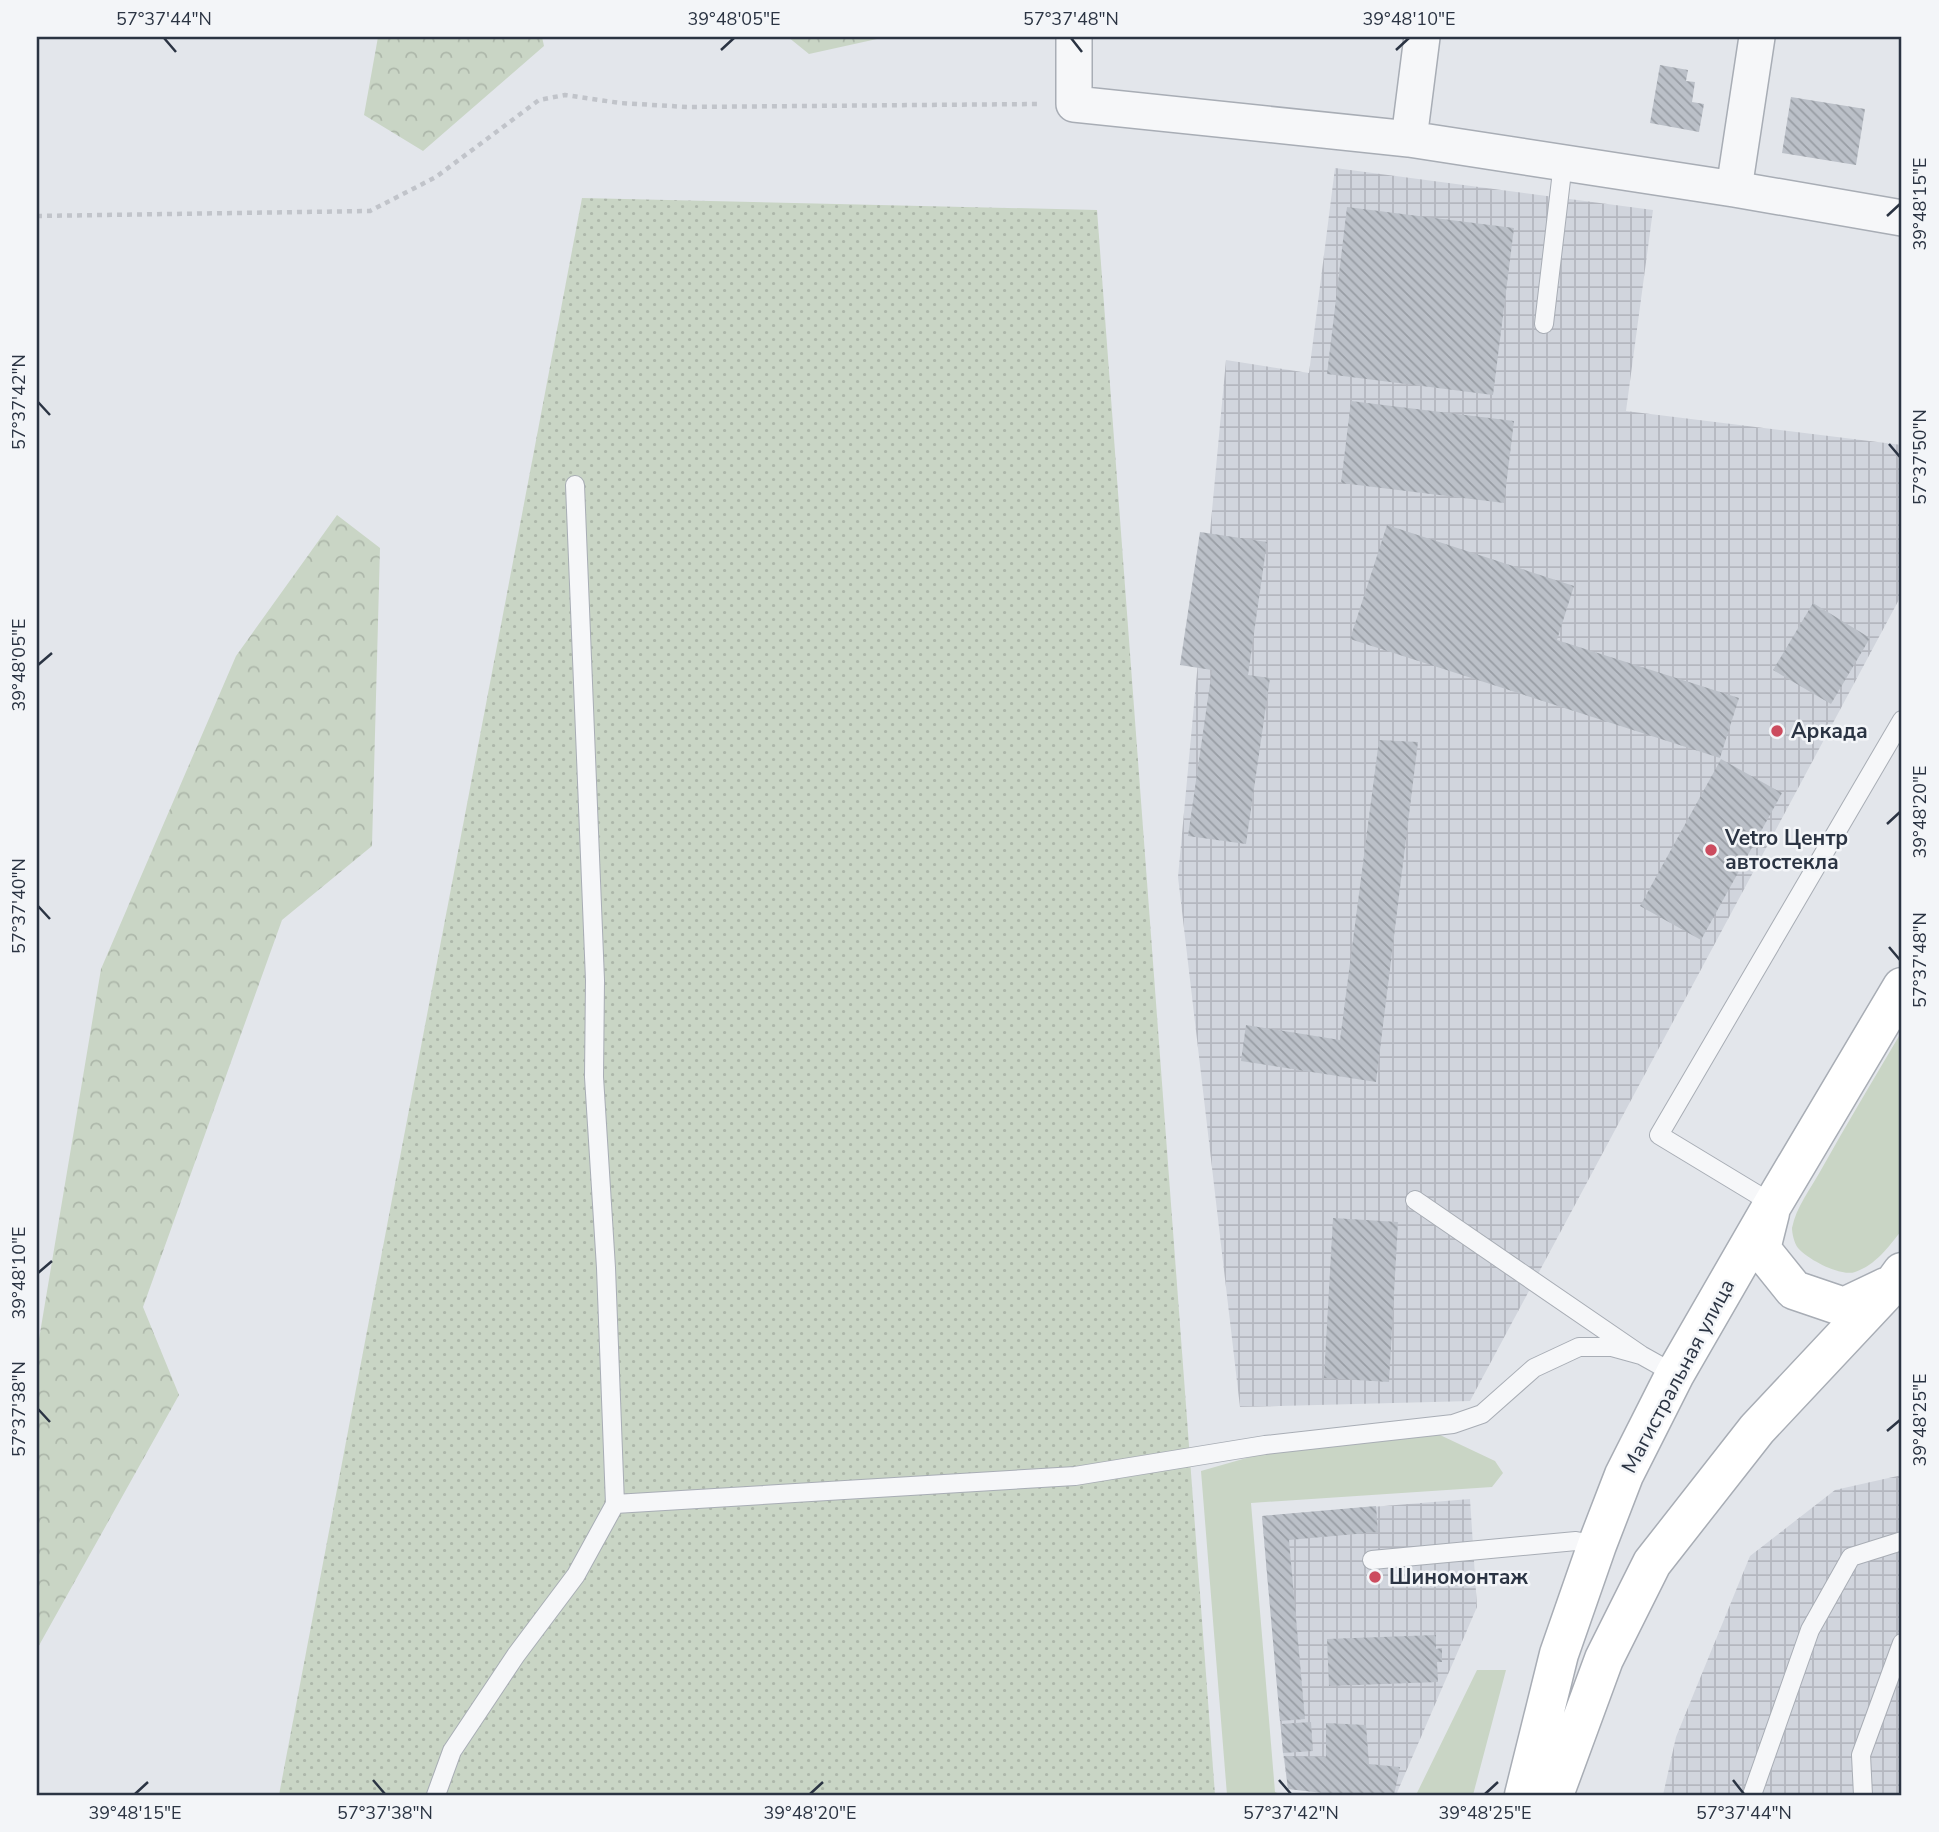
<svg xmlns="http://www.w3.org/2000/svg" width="1939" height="1832" viewBox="0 0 1939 1832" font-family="'Nunito Sans',sans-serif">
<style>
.industrial{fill:url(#industrial-grid)}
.green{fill:#c9d5c5}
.forest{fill:url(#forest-crowns)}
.garden{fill:url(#garden-dots)}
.building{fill:url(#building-back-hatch)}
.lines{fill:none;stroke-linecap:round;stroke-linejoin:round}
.lane-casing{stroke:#a8adb5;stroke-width:20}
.street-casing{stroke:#a8adb5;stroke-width:38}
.secondary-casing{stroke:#a8adb5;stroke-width:41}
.path{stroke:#c1c4ca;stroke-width:4.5;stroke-dasharray:5 5;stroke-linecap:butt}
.lane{stroke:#f6f7f9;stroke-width:18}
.street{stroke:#f6f7f9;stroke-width:35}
.secondary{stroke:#fff;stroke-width:38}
.ticks{fill:none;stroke:#2b3443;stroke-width:2.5}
.poi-dot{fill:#cc4c5f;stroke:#f3f5f8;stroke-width:2.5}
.labels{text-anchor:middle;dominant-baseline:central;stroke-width:5;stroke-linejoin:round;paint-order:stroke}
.poi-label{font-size:21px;font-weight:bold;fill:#2b3443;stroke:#f3f5f8;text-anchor:start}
.street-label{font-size:21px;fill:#2b3443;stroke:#f3f5f8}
.neatline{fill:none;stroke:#2b3443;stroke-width:2.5}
.ticks-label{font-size:18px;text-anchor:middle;fill:#2b3443}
</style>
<defs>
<pattern id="industrial-grid" width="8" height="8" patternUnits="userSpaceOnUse" patternTransform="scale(1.75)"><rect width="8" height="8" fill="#d1d5dd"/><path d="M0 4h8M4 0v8" fill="none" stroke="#b4b7bf"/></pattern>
<pattern id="forest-crowns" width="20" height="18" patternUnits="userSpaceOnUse" patternTransform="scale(1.75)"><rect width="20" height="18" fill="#c9d5c5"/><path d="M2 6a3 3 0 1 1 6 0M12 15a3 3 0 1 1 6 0" fill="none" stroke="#adb7aa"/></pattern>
<pattern id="garden-dots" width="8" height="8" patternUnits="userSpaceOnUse" patternTransform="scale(1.75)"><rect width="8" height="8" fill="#c9d5c5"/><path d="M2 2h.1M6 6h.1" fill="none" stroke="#adb7aa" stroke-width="1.8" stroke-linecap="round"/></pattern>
<pattern id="building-back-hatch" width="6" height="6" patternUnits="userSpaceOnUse" patternTransform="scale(1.75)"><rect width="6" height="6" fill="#bbc0c8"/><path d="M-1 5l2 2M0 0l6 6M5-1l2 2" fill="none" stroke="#989da4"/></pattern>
</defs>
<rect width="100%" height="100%" fill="#e3e6eb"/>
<!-- industrial -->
<path class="industrial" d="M1335,168l318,42 -27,201 276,34v149l-432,807 -230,6 -62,-530 48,-517 83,13z
M1902,1475v320h-239l13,-58 74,-181 85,-66z
M1470,1499l7,108 -81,188h-55l-53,-6 -5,-36 -21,-237z"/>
<!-- green -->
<path class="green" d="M1902,1031v199c-13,16 -26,35 -47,42 -14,5 -48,-13 -57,-24 -4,-5 -6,-15 -6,-20 4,-21 19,-40 29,-58 26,-47 54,-93 81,-139z
M1440,1435l55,26 8,12 -11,14 -241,16 24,289 7,3h-55l-26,-324 56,-16z
M1477,1670h29l-33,125h-57z"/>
<!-- forest -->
<path class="forest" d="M378,37h164l2,9 -121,105 -59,-36z
M788,37h98l-77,17z
M337,515l43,33 -8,298 -90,74 -139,387 36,88 -142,254v-298l64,-382 135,-313z"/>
<!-- garden -->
<path class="garden" d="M582,198l515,12 118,1585h-936z"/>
<!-- building -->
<path class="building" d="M1660,65l28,5 -2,11 9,1 -3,20 12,2 -5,28 -49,-9z
M1791,97l74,12 -9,56 -74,-12z
M1347,207l167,21 -21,167 -166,-21z
M1351,401l163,20 -10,82 -163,-20z
M1387,525l187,61 -17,54 182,58 -19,60 -370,-119z
M1200,532l67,10 -19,133 22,3 -24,166 -58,-8 24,-166 -32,-5z
M1813,603l57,35 -39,66 -58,-34z
M1379,740l39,2 -42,340 -135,-21 5,-36 94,15z
M1721,759l61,34 -81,147 -61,-34z
M1333,1218l65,4 -9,160 -65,-4z
M1376,1506l2,26 -89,8 16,179 -25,2 -18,-205z
M1436,1635v14l6,-1v14h-5l1,20 -109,4 -2,-47z
M1311,1722l2,29 -30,2 -2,-29z
M1326,1723l40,2 3,39 31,3 -6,28h-53l-53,-6 -4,-33 42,1z"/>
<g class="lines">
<!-- lane casing -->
<g class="lane-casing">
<path id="lane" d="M1544,324l19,-161
M1415,1200l226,155 34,19
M1773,1204l-114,-69 243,-415
M615,1504l460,-28 190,-31 188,-21 29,-10 52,-46 45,-21h33l29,8
M1372,1560l204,-19 21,4
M436,1795l16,-44 64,-96 60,-80 39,-71 -9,-236 -12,-191 1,-97 -20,-495
M1752,1795l58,-165 41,-73 51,-16
M1863,1795l-2,-40 41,-112"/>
</g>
<!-- street casing -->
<g class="street-casing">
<path id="street" d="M1074,37v67l335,35 325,50 168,29
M1409,139l13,-102
M1734,189l23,-152"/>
</g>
<!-- secondary casing -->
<g class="secondary-casing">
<path id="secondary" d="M1770,1213l-9,36 33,41 50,17 42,-20
M1524,1795l35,-141 38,-109 27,-70 51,-101 98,-170 129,-217
M1554,1795l50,-136 48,-96 105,-134 137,-146 8,-11"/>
</g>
<!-- path -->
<path class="path" d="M37,216l333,-5 66,-34 103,-77 26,-5 55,8 67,4 351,-3"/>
<!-- lane -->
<use href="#lane" class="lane"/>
<!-- street -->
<use href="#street" class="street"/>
<!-- secondary -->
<use href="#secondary" class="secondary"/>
</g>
<!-- ticks -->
<path class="ticks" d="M164,38l12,14M1071,38l11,14M721,50l13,-12M1396,50l13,-12M1887,216l13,-12M38,402l12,13M1889,444l11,13M38,665l14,-12M1887,824l13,-12M38,906l12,13M1889,947l11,13M38,1273l14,-12M38,1409l12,13M1887,1431l13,-11M373,1780l12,14M1279,1780l12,14M1733,1780l11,14M135,1794l13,-12M810,1794l13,-12M1485,1794l13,-12"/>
<!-- markers -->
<g class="poi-dot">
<circle cx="1777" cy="731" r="7"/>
<circle cx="1711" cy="850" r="7"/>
<circle cx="1375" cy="1577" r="7"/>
</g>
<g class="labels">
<!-- poi labels -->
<g class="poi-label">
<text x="1791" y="731">Аркада</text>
<text x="1725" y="838">Vetro Центр<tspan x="1725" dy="24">автостекла</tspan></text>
<text x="1389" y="1577">Шиномонтаж</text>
</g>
<!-- street labels -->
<g class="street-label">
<text transform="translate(1678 1376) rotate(-62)">Магистральная улица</text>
</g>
</g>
<!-- border -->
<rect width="1939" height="1832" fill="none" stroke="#f3f5f8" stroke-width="77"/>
<rect x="38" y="38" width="1862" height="1756" class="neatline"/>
<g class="ticks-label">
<text x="164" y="25">57°37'44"N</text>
<text x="734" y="25">39°48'05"E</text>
<text x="1071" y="25">57°37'48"N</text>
<text x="1409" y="25">39°48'10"E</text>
<text transform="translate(1920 204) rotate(-90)" y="6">39°48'15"E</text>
<text transform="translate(19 402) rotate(-90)" y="6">57°37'42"N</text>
<text transform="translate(1920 457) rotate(-90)" y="6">57°37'50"N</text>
<text transform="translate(19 665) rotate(-90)" y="6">39°48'05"E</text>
<text transform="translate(1920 812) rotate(-90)" y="6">39°48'20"E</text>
<text transform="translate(19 906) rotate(-90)" y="6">57°37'40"N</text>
<text transform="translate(1920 960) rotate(-90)" y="6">57°37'48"N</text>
<text transform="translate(19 1273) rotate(-90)" y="6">39°48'10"E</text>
<text transform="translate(19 1409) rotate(-90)" y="6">57°37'38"N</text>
<text transform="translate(1920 1420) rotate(-90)" y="6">39°48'25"E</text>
<text x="135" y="1819">39°48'15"E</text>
<text x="385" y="1819">57°37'38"N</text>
<text x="810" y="1819">39°48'20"E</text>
<text x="1291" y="1819">57°37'42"N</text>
<text x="1485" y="1819">39°48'25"E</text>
<text x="1744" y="1819">57°37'44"N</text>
</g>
</svg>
